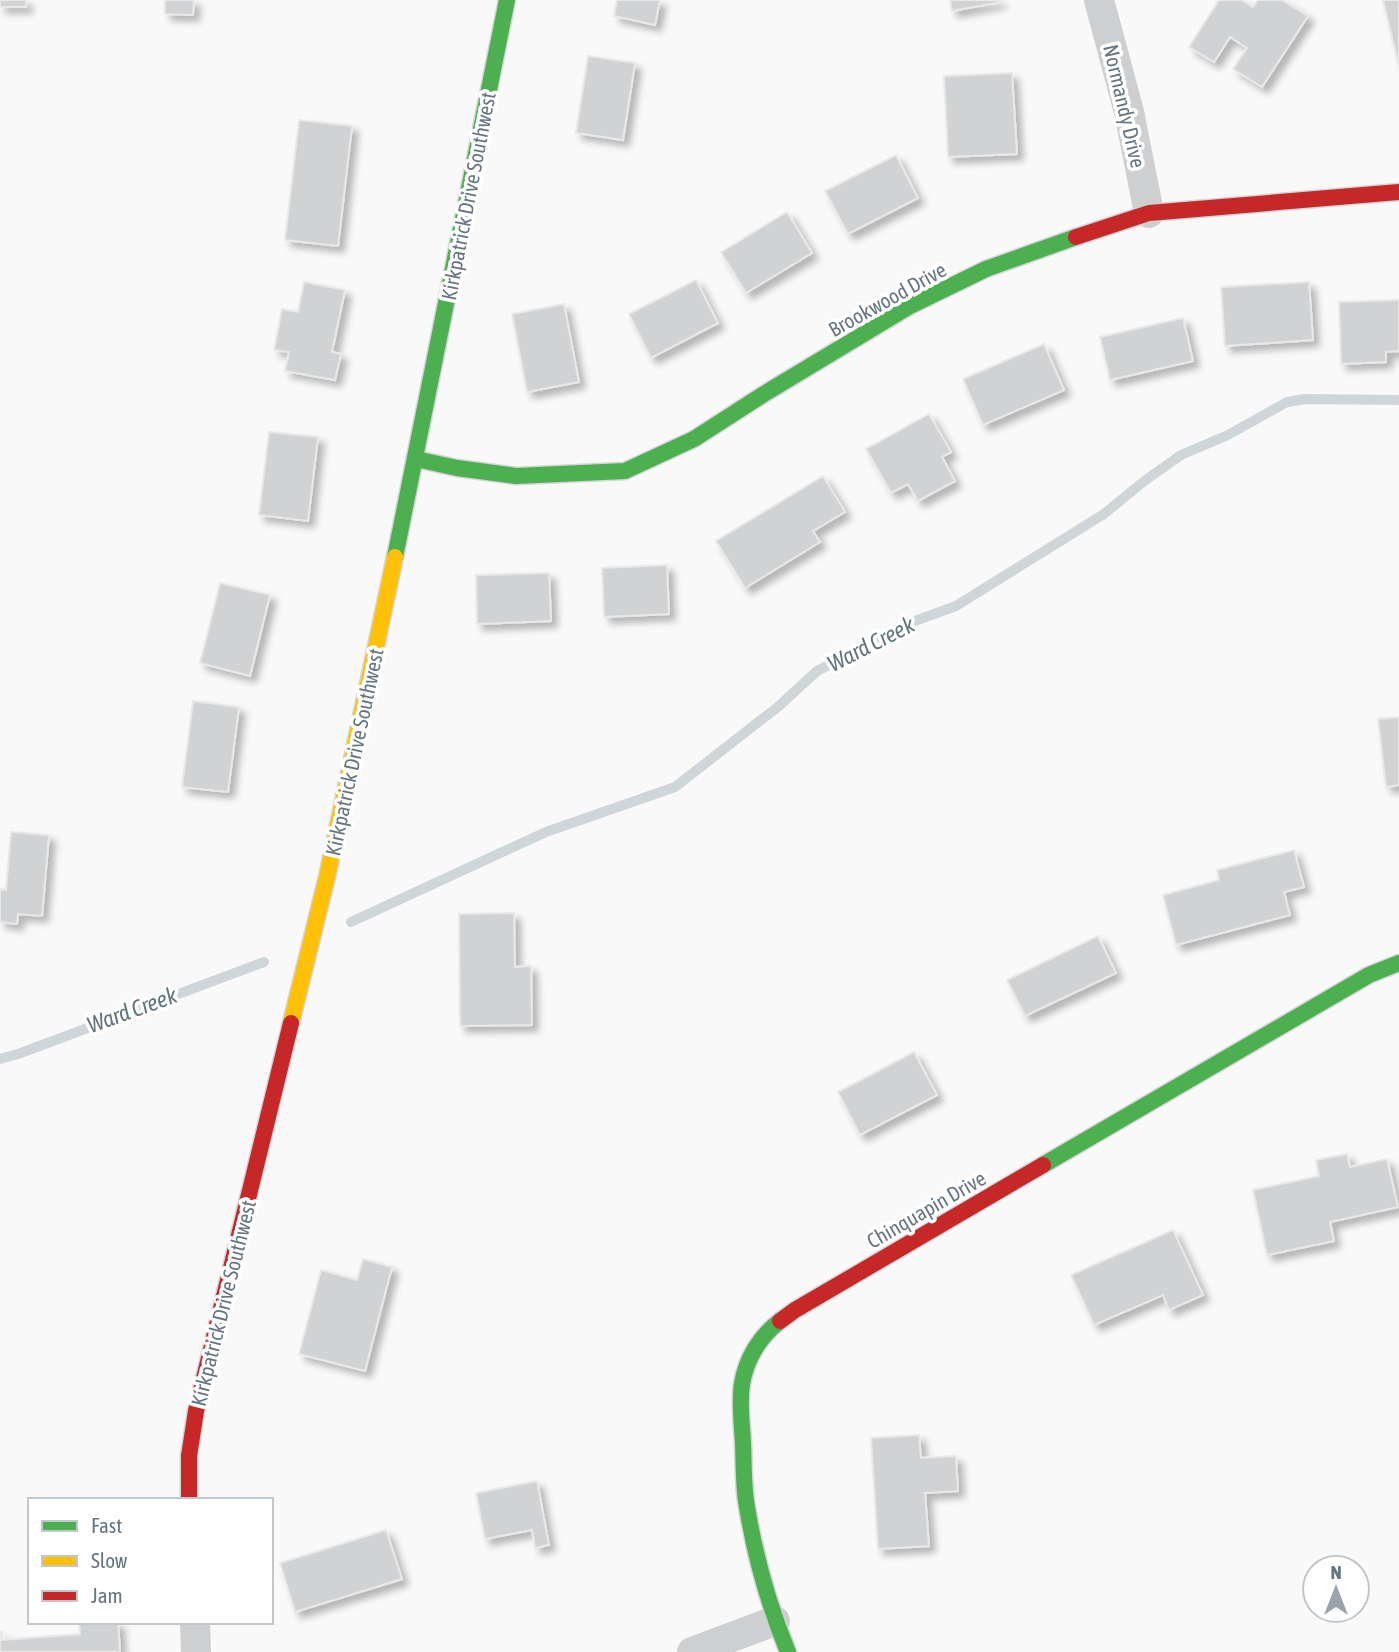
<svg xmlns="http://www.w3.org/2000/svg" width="1399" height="1652" viewBox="0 0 1399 1652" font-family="'Asap Condensed',sans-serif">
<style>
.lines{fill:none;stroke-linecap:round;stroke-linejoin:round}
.stream{stroke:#ced6d9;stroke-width:10}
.building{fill:#d0d2d3;stroke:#e8e8e8;stroke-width:2;filter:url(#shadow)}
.fast-casing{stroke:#d5d6d7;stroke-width:19}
.slow-casing{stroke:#d5d6d7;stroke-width:19}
.jam-casing{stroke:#d5d6d7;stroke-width:19}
.street{stroke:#cecfd0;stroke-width:30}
.fast{stroke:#4caf50;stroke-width:16}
.slow{stroke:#ffc107;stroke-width:16}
.jam{stroke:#c62828;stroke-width:16}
.labels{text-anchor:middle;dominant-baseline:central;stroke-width:7;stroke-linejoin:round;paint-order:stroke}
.street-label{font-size:21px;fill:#657683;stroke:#fff}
.water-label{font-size:23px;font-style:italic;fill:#60757c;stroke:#fff}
</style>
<defs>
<filter id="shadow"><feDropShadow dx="6" dy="6" stdDeviation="3.5" flood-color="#0004"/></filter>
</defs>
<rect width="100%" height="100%" fill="#f9f9f9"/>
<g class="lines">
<!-- stream -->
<path class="stream" d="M351,922l195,-90 129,-45 104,-81 38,-35 98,-50 41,-15 148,-92 39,-32 38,-27 47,-20 59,-33 18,-3 94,1
M0,1059l18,-5 246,-92"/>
</g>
<!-- building -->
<path class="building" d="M0,0h26v7h-26z
M165,0h29l-1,15 -28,-1z
M617,0h43l-5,25 -41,-9z
M950,0h50v2l-48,9z
M1219,0h22l12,7 5,-7h24l26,16 -46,71 -29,-18 14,-21 -17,-11 -16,25 -25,-15z
M1383,0h16v67z
M588,56l47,7 -12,77 -47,-7z
M1012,73l5,81 -69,3 -4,-81z
M299,120l53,6 -14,120 -53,-6z
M896,155l22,43 -70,36 -23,-43z
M787,212l25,41 -66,40 -25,-41z
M696,280l22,43 -67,35 -22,-44z
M304,282l41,8 -13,62 9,2 -6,26 -50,-9 4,-19 -15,-2 8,-41 16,3z
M1309,282l4,58 -88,6 -4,-59z
M1399,300v51l-13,1v10l-45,2 -2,-62z
M564,304l15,78 -52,10 -15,-78z
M1183,318l10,43 -83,19 -10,-43z
M1044,344l20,46 -81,35 -20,-46z
M929,414l22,38 -9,5 13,24 -37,20 -10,-17 -17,9 -25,-44z
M269,432l49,5 -10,84 -49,-6z
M823,476l22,36 -32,19 7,11 -75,46 -29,-47z
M667,565l2,49 -65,3 -2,-49z
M549,573l2,48 -74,3 -1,-49z
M220,583l50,12 -20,81 -50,-13z
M193,701l46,6 -11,85 -46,-5z
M1399,717v68l-13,2 -8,-68z
M11,832l38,3 -7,81 -24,-2 -1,10 -17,-2v-33l6,1z
M1294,850l10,37 -20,5 6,23 -114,30 -13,-50 56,-15 -2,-10z
M514,913l1,54 16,-1 1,59 -72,1 -1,-112z
M1098,936l18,37 -91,43 -18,-36z
M914,1052l23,43 -77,40 -22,-43z
M1347,1154l3,13 37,-8 11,48 -68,15 4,19 -67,14 -14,-65 66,-14 -3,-16z
M1173,1230l30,65 -34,15 -6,-15 -69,30 -23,-50z
M363,1259l29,8 -27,104 -66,-17 22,-84 36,10z
M919,1435l2,23 35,-2 2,35 -33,2 4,53 -51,3 -7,-111z
M537,1481l12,64 -14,3 -3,-18 -47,9 -9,-46z
M386,1530l16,49 -107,33 -15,-49z
M79,1622h39l2,30h-120v-20h2v8l78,-6z"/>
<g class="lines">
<!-- fast casing -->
<g class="fast-casing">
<path id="fast" d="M416,459l41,9 59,8 109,-5 69,-32 70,-45 146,-88 76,-37 90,-32
M395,557l112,-557
M1043,1165l326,-190 30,-12
M780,1321c-20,15 -34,38 -38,63 -3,19 0,40 1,59 1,21 0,43 4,64 8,49 22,99 41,145"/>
</g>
<!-- slow casing -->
<g class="slow-casing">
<path id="slow" d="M291,1023l36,-146 68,-320"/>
</g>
<!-- jam casing -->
<g class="jam-casing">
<path id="jam" d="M1076,237l73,-24 250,-21
M780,1321l15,-11 248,-145
M189,1500v-44l7,-45 95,-388"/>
</g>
<!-- street -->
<path class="street" d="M1099,0l30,112 20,101
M195,1622l1,30
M692,1652l83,-31"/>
<!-- fast -->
<use href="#fast" class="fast"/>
<!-- slow -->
<use href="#slow" class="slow"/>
<!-- jam -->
<use href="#jam" class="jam"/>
</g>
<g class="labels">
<!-- street labels -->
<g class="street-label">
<text transform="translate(1125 106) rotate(77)">Normandy Drive</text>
<text transform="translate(468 196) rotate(-79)">Kirkpatrick Drive Southwest</text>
<text transform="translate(887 299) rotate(-29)">Brookwood Drive</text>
<text transform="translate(354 752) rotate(-78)">Kirkpatrick Drive Southwest</text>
<text transform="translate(926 1209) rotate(-30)">Chinquapin Drive</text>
<text transform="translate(223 1303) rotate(-76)">Kirkpatrick Drive Southwest</text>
</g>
<!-- water labels -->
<g class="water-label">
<text transform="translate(871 644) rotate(-27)">Ward Creek</text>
<text transform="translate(132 1010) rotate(-20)">Ward Creek</text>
</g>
</g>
<!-- legend -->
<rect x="28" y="1498" width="245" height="126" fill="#ffffff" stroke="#c1c8cd" stroke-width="2"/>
<rect x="42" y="1521" width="35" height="10" fill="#4caf50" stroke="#c1c8cd" stroke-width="2"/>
<text x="91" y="1533" font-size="21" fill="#657683">Fast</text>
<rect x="42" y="1556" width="35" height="10" fill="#ffc107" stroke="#c1c8cd" stroke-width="2"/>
<text x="91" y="1568" font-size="21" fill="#657683">Slow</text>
<rect x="42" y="1591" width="35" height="10" fill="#c62828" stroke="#c1c8cd" stroke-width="2"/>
<text x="91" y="1603" font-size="21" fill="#657683">Jam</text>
<!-- north arrow -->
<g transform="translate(1336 1589)"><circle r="33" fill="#ffffff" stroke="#c1c8cd" stroke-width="2"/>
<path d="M0-5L12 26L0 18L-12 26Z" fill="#99a4ac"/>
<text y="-10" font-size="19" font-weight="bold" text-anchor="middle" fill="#657683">N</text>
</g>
</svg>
